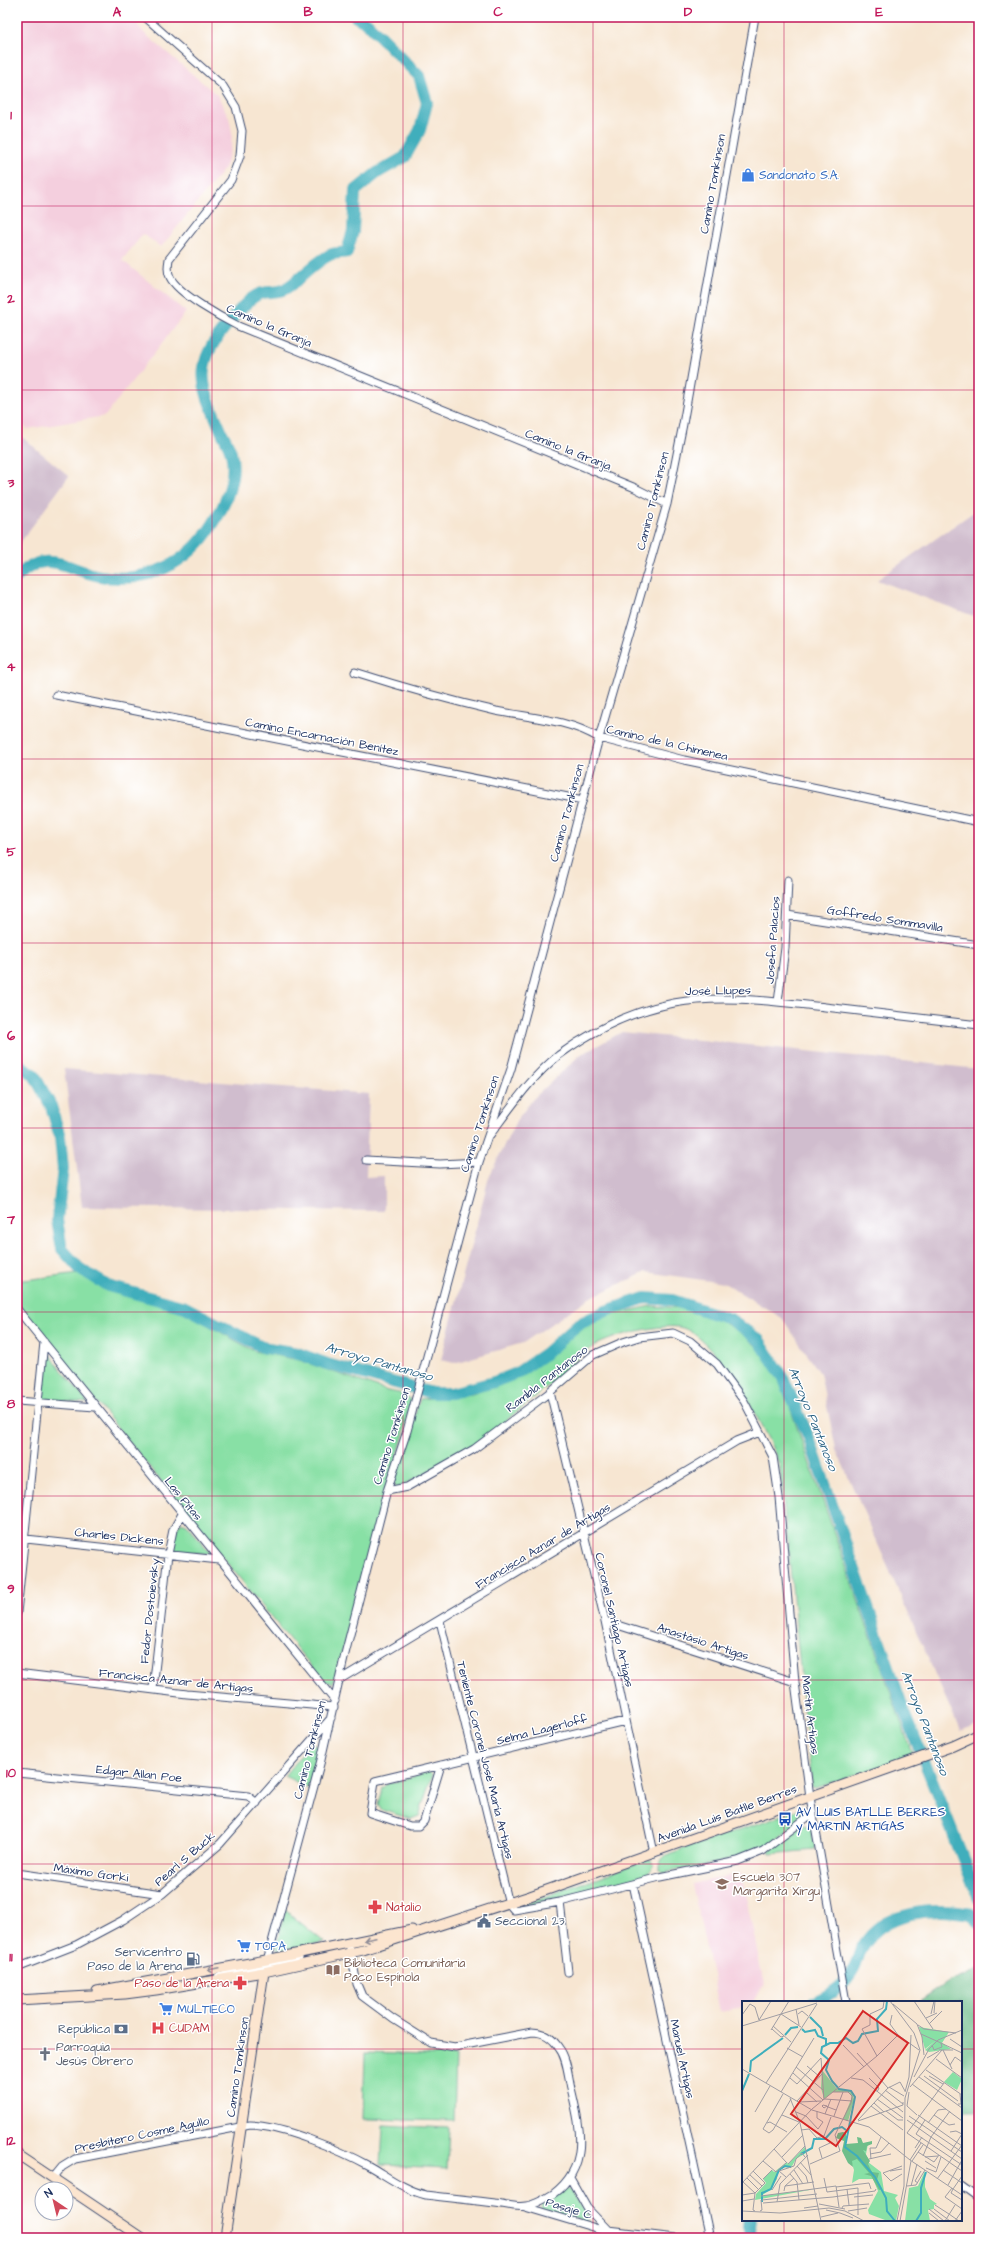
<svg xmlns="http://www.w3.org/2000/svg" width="996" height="2255" viewBox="0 0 996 2255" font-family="'Architects Daughter',sans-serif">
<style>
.built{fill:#f4cfde}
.industrial{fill:#d0bdce}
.green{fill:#88e0a5;stroke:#528882}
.forest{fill:#6ebe8a;stroke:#447674}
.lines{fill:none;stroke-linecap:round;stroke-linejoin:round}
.river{stroke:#3faebc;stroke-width:12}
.street-casing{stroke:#3c4a6f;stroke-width:9}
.secondary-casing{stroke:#3c4a6f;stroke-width:11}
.street{stroke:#fff;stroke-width:7}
.secondary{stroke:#fce5cf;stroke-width:9}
.oneway{stroke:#8c8a96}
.grid{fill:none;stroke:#c2185b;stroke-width:1;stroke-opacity:0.55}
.labels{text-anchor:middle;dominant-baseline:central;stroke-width:3;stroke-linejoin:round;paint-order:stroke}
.shop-label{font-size:12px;fill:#366cbe;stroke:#fff;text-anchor:start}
.street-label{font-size:12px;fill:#1b2f5e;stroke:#fff}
.transit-label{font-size:12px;fill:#164399;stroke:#fff;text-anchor:start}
.education-label{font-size:12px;fill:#785e54;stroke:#fff;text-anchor:start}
.health-label{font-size:12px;fill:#be3a42;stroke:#fff;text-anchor:start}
.service-label{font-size:12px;fill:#4e5e75;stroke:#fff;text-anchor:end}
.worship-label{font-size:12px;fill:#5b616d;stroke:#fff;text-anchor:start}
.water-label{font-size:13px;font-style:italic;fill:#296284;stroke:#fff}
.inset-river{fill:none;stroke:#3faebc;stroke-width:2}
.inset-road{fill:none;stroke:#9f9da4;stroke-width:1}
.view{fill:#d62828;fill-opacity:0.15;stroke:#d62828;stroke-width:2}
.inset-edge{fill:none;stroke:#1b2f5e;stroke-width:2}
.neatline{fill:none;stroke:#c2185b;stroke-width:1.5}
.grid-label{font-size:13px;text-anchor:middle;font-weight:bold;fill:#c2185b}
</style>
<rect width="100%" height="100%" fill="#fff"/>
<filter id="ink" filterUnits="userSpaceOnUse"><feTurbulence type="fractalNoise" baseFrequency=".025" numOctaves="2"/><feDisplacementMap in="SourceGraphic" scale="8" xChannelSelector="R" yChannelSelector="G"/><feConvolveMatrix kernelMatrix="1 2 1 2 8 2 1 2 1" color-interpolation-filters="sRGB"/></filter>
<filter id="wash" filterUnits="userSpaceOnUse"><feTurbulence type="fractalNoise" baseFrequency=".012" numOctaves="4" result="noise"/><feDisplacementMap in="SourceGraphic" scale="16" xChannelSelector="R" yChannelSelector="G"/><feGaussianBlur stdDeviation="0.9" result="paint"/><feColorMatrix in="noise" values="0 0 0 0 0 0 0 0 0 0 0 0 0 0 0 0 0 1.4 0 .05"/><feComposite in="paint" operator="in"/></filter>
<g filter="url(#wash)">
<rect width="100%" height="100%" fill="#f7e6d2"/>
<!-- built -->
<path class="built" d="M17,17h114l13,16 73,62 12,22 3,16 -1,14 -6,21 -64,79 -18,-13 -21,26 64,52 -81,104 -77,13 -11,-9z
M741,1873l23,111 -10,18h-11v5l-23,4 -28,-127z"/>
<!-- industrial -->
<path class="industrial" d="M17,433l52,43 -52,71z
M975,511l4,3v104l-102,-38z
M622,1032l357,37v655l-19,7 -124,-282 -16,-76 -38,-55 -58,-35 -78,-11 -57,26 -66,45 -69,20 -13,-3 48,-183 27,-56 17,-22 47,-44z
M64,1069l305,25 -3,83 18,-1v35l-302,-4z"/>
<!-- green -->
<path class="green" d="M78,1273l32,15 30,7 45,17 69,39 45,9 89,31 11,2 12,6 -8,38 -70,246 -8,-1 -27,-32 -281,-346v-23z
M651,1306c12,1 25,1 37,3 26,5 60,25 76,46 13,18 21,38 28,58l121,343 -97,32 -4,-1 -32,-320c-12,-35 -61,-126 -97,-139 -19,-6 -72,8 -88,18 -19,11 -34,29 -51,43 -19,17 -40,33 -61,50l-17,12 -68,37 -3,-1 -1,-6 26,-82 52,-5 38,-13 81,-59 19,-7z
M48,1355h2l38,48 -43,-3 -4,-6 4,-37z
M181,1522l6,2 24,30 -39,-3 5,-23z
M314,1744l5,7 -10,37 -25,-12 24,-30z
M430,1772l2,3 -13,41 -8,3 -29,-9 -4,-6 4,-16 5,-4z
M797,1810l5,1 1,6c-13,11 -27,25 -42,32 -29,14 -66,17 -98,24l-3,-3c0,-10 2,-13 11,-17z
M804,1825l7,2 4,20 -1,3 -44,4 -1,-5z
M649,1859l3,1 2,5 -3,6 -11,6 -105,27 -19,3z
M285,1910l39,32 -42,9 -6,-3z
M365,2053l91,3 -2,65 -91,-2z
M383,2125l66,3 -2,40 -66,-3z
M565,2188l6,1 17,28 -3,5 -43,-13v-5z"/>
<!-- forest -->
<path class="forest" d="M979,1969v142h-18v-109h-42l31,-21z"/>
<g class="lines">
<!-- river -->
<path class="river" d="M17,577c30,-31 51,-6 83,-1 47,8 88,-12 113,-52 13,-20 24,-47 18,-71 -2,-9 -8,-17 -11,-25 -19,-43 -27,-63 6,-102 10,-11 20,-26 33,-32 7,-3 16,-1 24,-4 16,-8 33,-30 49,-36 4,-1 10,-1 15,-2l6,-21 2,-40 22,-18 28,-16 15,-27 7,-27 -8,-27 -52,-53 -11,-6
M17,1063l17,12 17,31 9,31 3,32 -6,51 5,29 17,19 29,18 77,21 77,40 35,6 30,11 105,29h19l43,-11 23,-9 29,-20 31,-28 29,-14 39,-13 27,2 58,19 29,21 24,37 26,61 94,270 76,191
M814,2002c16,-7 32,-17 40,-33 4,-7 4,-16 9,-23 22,-36 70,-39 108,-32l8,10
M750,2220l-1,7 3,11"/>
</g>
</g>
<g filter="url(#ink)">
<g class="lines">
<!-- street casing -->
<g class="street-casing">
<path id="street" d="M145,17l78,69 13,21 6,24 -2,25 -9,24 -62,79c-1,6 -2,12 1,18 8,17 52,41 68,49l395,161 34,17
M355,672c47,15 93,28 141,39 35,7 71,8 103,27l85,22 295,62
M56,695l527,105
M787,915l192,30
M778,1002l7,-54 3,-68
M490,1135c21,-28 41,-58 69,-80 34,-25 74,-44 115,-52 49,-9 103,-1 151,4 52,6 103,12 154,18
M366,1160l74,4 39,-2
M17,1309l318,392
M550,1392l55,229 49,232
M17,1401l78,6
M387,1491l20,-4 67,-38 76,-57 43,-37 30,-13 16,-5 34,-4 17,8 27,23 27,37 29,56 6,40 16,185 15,115 36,205
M17,1538l202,22
M17,1613l27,-271
M440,1621l69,283 5,6 46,-8 100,-25 78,-16 25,-10 50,-38
M605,1621l190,61
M17,1673l170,21 147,13
M339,1680l398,-239 23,-9
M153,1689l15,-135 5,-24 9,-16
M441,1765l-17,56 -5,5h-9l-40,-13 5,-32c84,-20 167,-40 250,-60
M17,1773l231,23 9,7
M17,1873l145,21
M633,1884l77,354
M560,1902l8,70
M267,1965l32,-8
M17,1968l59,-23 47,-25 39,-26 58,-50 111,-126
M264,1972l57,-212 24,-106 42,-163 20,-60 72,-269 32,-93 88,-331 68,-234 16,-80 72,-407
M218,1977l39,-10 8,-4
M53,2178l9,-11 13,-8 175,-34c33,1 90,25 119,41 19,11 36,24 57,29 23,3 46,5 69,8 10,1 21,5 31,3 9,-1 19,-7 27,-12 38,-28 27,-67 18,-106 -3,-13 -4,-30 -12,-40 -7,-11 -15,-16 -27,-16l-77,15 -24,-4 -38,-24 -31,-23 -5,-12 -7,-35
M570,2178l17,30 20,21
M961,2186l18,13
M525,2207l74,22 77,9"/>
</g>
<!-- secondary casing -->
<g class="secondary-casing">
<path id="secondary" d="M97,1991l169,-31 146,-30
M17,2000l108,-6 31,-4 108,-18 99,-22 167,-54 423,-150 26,-12
M17,2154l125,84
M225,2238l39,-266"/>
</g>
<!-- street -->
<use href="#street" class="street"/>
<!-- secondary -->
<use href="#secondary" class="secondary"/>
</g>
<!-- one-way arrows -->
<defs><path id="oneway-shaft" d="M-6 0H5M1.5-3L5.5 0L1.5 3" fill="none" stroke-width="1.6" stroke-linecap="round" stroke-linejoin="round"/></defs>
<g class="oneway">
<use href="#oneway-shaft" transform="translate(370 1939) rotate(168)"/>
<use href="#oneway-shaft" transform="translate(213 1969) rotate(168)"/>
</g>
</g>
<!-- grid -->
<path class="grid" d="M212,17v2221M403,17v2221M593,17v2221M784,17v1985M17,206h962M17,390h962M17,575h962M17,759h962M17,943h962M17,1128h962M17,1312h962M17,1496h962M17,1680h962M17,1864h962M17,2049h726M961,2049h18M784,2220v18"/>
<!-- icons -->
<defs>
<g id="shop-bare" transform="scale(1.08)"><path d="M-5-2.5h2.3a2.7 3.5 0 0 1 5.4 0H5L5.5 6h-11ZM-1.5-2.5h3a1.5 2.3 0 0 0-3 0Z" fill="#3f7fe0" stroke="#fff" stroke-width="2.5" paint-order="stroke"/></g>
<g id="bus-bare" transform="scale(1.08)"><path d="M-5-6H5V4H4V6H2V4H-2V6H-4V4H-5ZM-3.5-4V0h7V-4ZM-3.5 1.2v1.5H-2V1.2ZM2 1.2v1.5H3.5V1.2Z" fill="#1a4fb4" stroke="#fff" stroke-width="2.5" paint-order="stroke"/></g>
<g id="school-bare" transform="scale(1.08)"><path d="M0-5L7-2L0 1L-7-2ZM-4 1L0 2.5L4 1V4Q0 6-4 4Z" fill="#8d6e63" stroke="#fff" stroke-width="2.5" paint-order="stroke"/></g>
<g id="pharmacy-bare" transform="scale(1.08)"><path d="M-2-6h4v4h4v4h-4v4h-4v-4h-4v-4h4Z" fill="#e0444e" stroke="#fff" stroke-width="2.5" paint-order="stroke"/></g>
<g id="civic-bare" transform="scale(1.08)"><path d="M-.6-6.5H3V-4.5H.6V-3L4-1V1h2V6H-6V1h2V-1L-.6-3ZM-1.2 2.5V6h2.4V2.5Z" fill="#5c6f8a" stroke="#fff" stroke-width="2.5" paint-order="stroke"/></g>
<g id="supermarket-bare" transform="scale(1.08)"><path d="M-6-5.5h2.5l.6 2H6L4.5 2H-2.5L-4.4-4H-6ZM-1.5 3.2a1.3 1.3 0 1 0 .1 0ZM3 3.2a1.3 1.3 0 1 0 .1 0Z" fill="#3f7fe0" stroke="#fff" stroke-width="2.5" paint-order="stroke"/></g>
<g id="fuel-bare" transform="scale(1.08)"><path d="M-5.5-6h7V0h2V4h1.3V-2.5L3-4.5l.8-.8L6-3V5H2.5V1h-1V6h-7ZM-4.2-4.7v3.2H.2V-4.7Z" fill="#5c6f8a" stroke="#fff" stroke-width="2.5" paint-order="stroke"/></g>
<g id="library-bare" transform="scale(1.08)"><path d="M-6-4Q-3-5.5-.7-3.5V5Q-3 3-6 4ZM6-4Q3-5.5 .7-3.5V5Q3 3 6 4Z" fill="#8d6e63" stroke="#fff" stroke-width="2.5" paint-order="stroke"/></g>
<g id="hospital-bare" transform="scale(1.08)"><path d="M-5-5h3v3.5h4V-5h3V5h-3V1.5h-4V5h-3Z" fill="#e0444e" stroke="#fff" stroke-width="2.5" paint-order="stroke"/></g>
<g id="bank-bare" transform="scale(1.08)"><path d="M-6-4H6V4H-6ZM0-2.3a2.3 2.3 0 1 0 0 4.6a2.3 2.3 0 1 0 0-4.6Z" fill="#5c6f8a" stroke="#fff" stroke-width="2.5" paint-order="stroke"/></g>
<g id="church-bare" transform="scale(1.08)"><path d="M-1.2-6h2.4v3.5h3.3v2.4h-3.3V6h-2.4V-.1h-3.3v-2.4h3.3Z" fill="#6b7280" stroke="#fff" stroke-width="2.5" paint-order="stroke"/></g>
</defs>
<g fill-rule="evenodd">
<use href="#shop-bare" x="748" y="175"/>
<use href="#bus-bare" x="785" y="1819"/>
<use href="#school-bare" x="722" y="1884"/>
<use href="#pharmacy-bare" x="375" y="1907"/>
<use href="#civic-bare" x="484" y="1921"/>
<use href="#supermarket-bare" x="244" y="1946"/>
<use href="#fuel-bare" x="193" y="1959"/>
<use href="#library-bare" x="333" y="1970"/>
<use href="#pharmacy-bare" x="240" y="1983"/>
<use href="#supermarket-bare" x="166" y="2009"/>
<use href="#hospital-bare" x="158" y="2028"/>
<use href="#bank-bare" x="121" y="2029"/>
<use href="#church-bare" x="45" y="2054"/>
</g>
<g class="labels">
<!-- shop labels -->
<g class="shop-label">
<text x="759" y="175">Sandonato S.A.</text>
<text x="255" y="1946">TOPA</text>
<text x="177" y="2009">MULTIECO</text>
</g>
<!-- street labels -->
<g class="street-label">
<text transform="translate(713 184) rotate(-80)">Camino Tomkinson</text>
<text transform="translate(269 326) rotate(23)">Camino la Granja</text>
<text transform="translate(568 450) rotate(22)">Camino la Granja</text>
<text transform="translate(653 501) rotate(-76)">Camino Tomkinson</text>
<text transform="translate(322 737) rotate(11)">Camino Encarnación Benítez</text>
<text transform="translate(667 743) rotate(13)">Camino de la Chimenea</text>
<text transform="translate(567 813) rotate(-75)">Camino Tomkinson</text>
<text transform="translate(885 919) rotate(9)">Goffredo Sommavilla</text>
<text transform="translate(773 940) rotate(-86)">Josefa Palacios</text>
<text transform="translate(718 991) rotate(-1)">José Llupes</text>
<text transform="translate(480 1124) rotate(-72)">Camino Tomkinson</text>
<text transform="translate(547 1379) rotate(-38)">Rambla Pantanoso</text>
<text transform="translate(392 1436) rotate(-73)">Camino Tomkinson</text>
<text transform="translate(183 1499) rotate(51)">Las Pitas</text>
<text transform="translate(119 1537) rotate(6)">Charles Dickens</text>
<text transform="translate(543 1546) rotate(-31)">Francisca Aznar de Artigas</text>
<text transform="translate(150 1611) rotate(-84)">Fedor Dostoievsky</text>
<text transform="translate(614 1620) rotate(77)">Coronel Santiago Artigas</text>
<text transform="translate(703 1642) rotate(18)">Anastásio Artigas</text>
<text transform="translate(176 1681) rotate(6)">Francisca Aznar de Artigas</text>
<text transform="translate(810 1715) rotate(83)">Martín Artigas</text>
<text transform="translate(542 1730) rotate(-14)">Selma Lagerloff</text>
<text transform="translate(310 1750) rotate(-76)">Camino Tomkinson</text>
<text transform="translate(485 1760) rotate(76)">Teniente Coronel José María Artigas</text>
<text transform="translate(139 1774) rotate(6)">Edgar Allan Poe</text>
<text transform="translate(727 1814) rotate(-20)">Avenida Luis Batlle Berres</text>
<text transform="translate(185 1859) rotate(-41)">Pearl S Buck</text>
<text transform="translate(91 1873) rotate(8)">Máximo Gorki</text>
<text transform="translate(682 2059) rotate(78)">Manuel Artigas</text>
<text transform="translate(238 2067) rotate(-82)">Camino Tomkinson</text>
<text transform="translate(142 2135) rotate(-12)">Presbítero Cosme Agullo</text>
<text transform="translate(569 2209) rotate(17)">Pasaje C</text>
</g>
<!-- transit labels -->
<g class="transit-label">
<text x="796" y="1812">AV LUIS BATLLE BERRES<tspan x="796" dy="14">y MARTIN ARTIGAS</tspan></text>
</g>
<!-- education labels -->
<g class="education-label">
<text x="733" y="1877">Escuela 307<tspan x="733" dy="14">Margarita Xirgu</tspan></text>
<text x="344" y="1963">Biblioteca Comunitaria<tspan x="344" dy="14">Paco Espínola</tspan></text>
</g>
<!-- health labels -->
<g class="health-label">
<text x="386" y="1907">Natalio</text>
<text x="229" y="1983" text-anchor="end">Paso de la Arena</text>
<text x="169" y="2028">CUDAM</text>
</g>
<!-- service labels -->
<g class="service-label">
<text x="495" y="1921" text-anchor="start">Seccional 23</text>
<text x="182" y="1952">Servicentro<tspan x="182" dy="14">Paso de la Arena</tspan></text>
<text x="110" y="2029">República</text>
</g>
<!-- worship labels -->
<g class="worship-label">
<text x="56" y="2047">Parroquia<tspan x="56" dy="14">Jesús Obrero</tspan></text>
</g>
<!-- water labels -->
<g class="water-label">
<text transform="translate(379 1362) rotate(16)">Arroyo Pantanoso</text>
<text transform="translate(813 1419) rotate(68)">Arroyo Pantanoso</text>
<text transform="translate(925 1723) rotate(69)">Arroyo Pantanoso</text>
</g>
</g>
<!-- overview -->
<g transform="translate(742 2001)">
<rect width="220" height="220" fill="#f7e6d2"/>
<path d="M177,26l30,5 -7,11 9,6 -22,3 -4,-2 10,-9 -10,8zM80,69l15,19 12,2 4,3 1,6 -6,21 -5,-2 9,-22 -3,-5h-16l-9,7 -3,-11zM211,71l9,7 -5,11 -13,-8zM126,143l-2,10 2,8 13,10 3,19 14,4 -3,3 4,8 -3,15 -11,-1 -16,-6 -1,-4 10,-19 -5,-12h-14l-7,4 2,-13 -8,-25zM63,146l1,6 -10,6 -5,9 -6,-1 -7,4 -1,8 -7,11 -9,6 54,-7 -60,11 1,-6 10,-11 -3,-4 9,-9 2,2 13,-10 1,2zM183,170v16l5,12 7,5 -3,1v4l-6,1 2,11h-25l4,-33 9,-2z" fill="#88e0a5"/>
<path d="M101,131l3,1v11l12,-1 -1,-6 4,1 2,5 9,-2v3l-5,2 -1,5 -3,-1 7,11 -2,3 4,8 7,1 -2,7 5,9 -3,1 -8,-14 -7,-2 5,-1 -12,-14 -5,2 1,6 -5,-4 -6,-12 2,-10 -8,-3 2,-5z" fill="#6ebe8a"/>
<path class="inset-river" d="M145,0l-1,8 -9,10 1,12 -16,3 -4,7 -5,2 -7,-5 -8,5h-8l-8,4 -1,6 8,7 -3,10 6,11 7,8 12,2 4,6 -10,50 12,9 18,21 11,21 1,13 8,10M68,16l11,11 2,8M60,28l3,3 10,-2 3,6 8,3v7M43,34l6,-7 7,-1M8,71l1,-11 32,-23M0,90l7,-17M59,153l11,-6 2,-9h11l9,-10 8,-2 4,3M20,201v-9l9,-4 8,-19 6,-4 6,1M174,220l5,-8v-25l5,-16"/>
<path class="inset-road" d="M148,0l24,32 6,17 -15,48 -1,88 -7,35M172,0l19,28M151,3l24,20 5,13 2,18M54,8l3,16M192,12l1,-12M39,13l20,13M56,13l4,-3 6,5M189,13l3,-13M0,14l8,-11 5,3 4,13M150,14l-2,9 8,11 21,15M184,17l11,-5M17,19l12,-19M187,23l13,-13M176,24l6,4 32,4M0,25l75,-23M31,25l18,16M30,28l9,8 3,-1M29,29l18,-29M179,33l20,9 1,4 -8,3 -2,-5M208,38l12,8M196,39l24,-10M199,42l21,10M101,44l21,22M45,47l16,9M197,49h14M201,49l9,19M115,52l31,35M135,55l-15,-27 8,-4v-11l13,-6 1,-7M79,57l3,42M185,57l12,-7M194,58l26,19M208,64l5,-8 7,5M65,65l13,11M54,66l27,23M0,68l70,41 57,17 41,33 52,35M184,69l36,25M51,72l30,27M182,75l34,25M187,75l14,8M172,76l15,-28 9,-9M177,76l43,31M48,77l7,6 24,-26M109,77l12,2 40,32M127,77l10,10 -2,4M24,82l51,-79M202,82l-37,50 55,38M170,83l50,37M147,86l15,9M168,86l32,-37M143,89l18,14M39,91l33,-54M64,91l11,10M163,91l4,-15 2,-42M167,91l-2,14 10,9M41,93l-20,35 6,4 4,-3 18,-31M48,97l10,25 21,98M83,98l27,2M135,98l26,19M55,100l25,-27M57,101l22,-1M132,102l10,9M216,103h3l-1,-10M85,105l-3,2 -2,-2 1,-1 4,1 1,1 8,3M129,105l32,24M144,110l12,9h5M13,111l15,-26M54,111l10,4 12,13 5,-7 -6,-4v-7M83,113l6,-15M40,114l17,7M176,114l44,31M192,114l15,10 6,-1M92,115l9,-24M167,115l53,36M116,119l30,-32 12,-6 5,9M165,119l55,39M183,119l-9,14 46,31M116,120l45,-16v-3M25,122l3,-1 17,10M186,122l10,-13 8,-1M59,129l8,-1 8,9 7,-2M208,131l6,-1 6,3 -11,17M82,135l7,-19M173,147l7,-11M32,148l12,13M176,151l16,10 5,-7M128,153l11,-2 8,-9M181,155l8,-19 19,-26M40,156l21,-22M183,156l13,-1M80,157l-3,-10 11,-5M127,158l22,-5M129,158l-1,-11h6l5,-11M168,159l11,-17M21,160l13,11 11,-10M170,160l11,-16M183,160l11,7M58,161l11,13M46,163l17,-18M68,163l30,-13 -5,-16 16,-32 1,-7 -4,-4h-15M55,165l9,10 2,7M184,167l10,4 5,-15M52,169l9,14M201,169l19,13M11,170l12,12 -10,10 -2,17 2,1M148,170l12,-2M48,173l7,8 2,18M160,173l-11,7 -8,-8 19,-7M8,174l12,11M44,176l-7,-6 15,-5 2,-7 6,-6 3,4M5,177l12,12M82,177l3,14 31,-4M21,178l9,-9M195,178l25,-34M0,180l13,12M0,182l70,-74 65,-53 21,-21M176,182l-3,-2 6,-10M206,184l14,-25M43,185l29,-4M165,185l9,-1 9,-15M169,185l6,-22M94,186l33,-4 2,6M210,187l-7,9 17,12M105,188l2,16M211,188l-2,4 11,7M211,188l9,-13M30,189l9,-14M42,190l1,-5 9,-8M0,194l13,-2M19,195l75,-10 3,21M112,196l19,-2M20,199l55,-6M0,200l12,-2M35,201l3,-18 28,-29M21,202l70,-6 42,-6 1,-2M77,203l26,5M193,204l14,9M62,207l14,-2M100,207l1,-2 26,-2M187,208l15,12M192,208l16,12M84,209l14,3M0,210l38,2 49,-5 16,3 19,10M18,210l2,-1 -1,-10M106,210l19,-3M98,212l13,5M187,212l10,8M207,213l10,7M116,214v-27M79,216l17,-4M158,220l11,-60M203,220l10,-16M213,220l7,-10"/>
<path class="view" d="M121,10l45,32 -72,103 -45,-32z"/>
<rect width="220" height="220" class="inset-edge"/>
</g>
<!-- margin -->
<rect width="996" height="2255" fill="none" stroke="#fff" stroke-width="44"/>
<!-- north arrow -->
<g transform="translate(54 2201) rotate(325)"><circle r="19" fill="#ffffff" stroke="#a4acbf"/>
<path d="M0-3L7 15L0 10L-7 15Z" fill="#d1495b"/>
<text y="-6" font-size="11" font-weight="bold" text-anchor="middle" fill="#1b2f5e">N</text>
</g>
<rect x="22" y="22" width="952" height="2211" class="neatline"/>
<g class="grid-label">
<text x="117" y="16">A</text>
<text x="308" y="16">B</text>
<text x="498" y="16">C</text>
<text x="688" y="16">D</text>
<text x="879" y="16">E</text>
<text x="11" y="119">1</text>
<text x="11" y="303">2</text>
<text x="11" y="487">3</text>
<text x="11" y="671">4</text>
<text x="11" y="856">5</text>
<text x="11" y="1040">6</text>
<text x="11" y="1224">7</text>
<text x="11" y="1408">8</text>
<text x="11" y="1593">9</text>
<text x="11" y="1777">10</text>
<text x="11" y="1961">11</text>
<text x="11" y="2145">12</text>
</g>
</svg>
